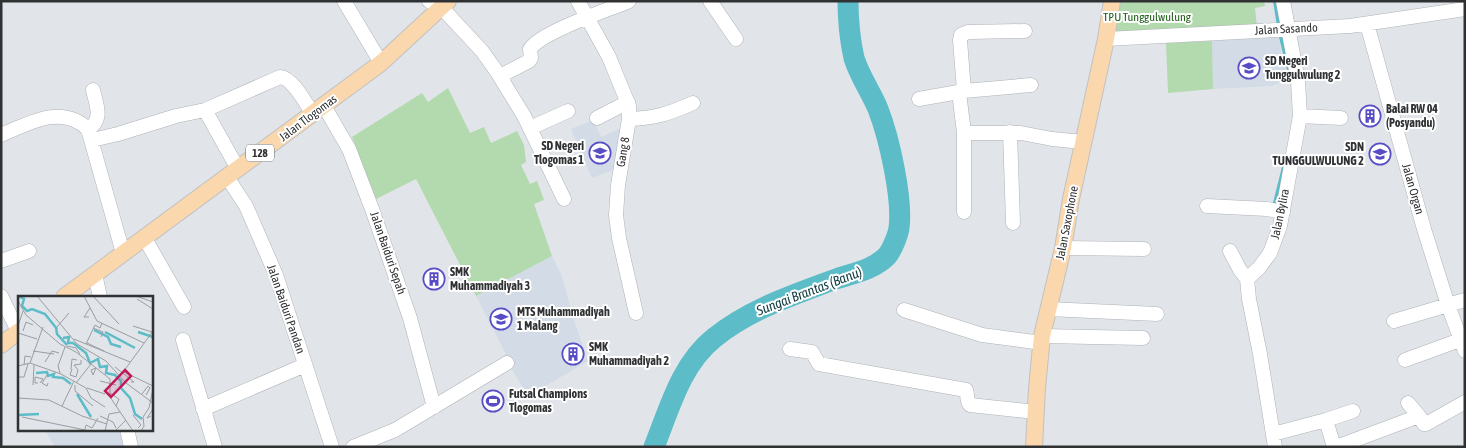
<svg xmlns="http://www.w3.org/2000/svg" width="1466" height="448" viewBox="0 0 1466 448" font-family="'Asap Condensed',sans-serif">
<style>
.built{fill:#d2dbe6}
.green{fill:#b3d9ae}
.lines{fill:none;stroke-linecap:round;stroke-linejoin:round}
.stream{stroke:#5cbcc7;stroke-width:4}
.river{stroke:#5cbcc7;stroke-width:21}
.minor-casing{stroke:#aeb2b6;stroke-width:15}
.major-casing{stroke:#c1c1c2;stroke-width:18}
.minor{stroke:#fff;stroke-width:14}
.major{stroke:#fad7ad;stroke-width:16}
.labels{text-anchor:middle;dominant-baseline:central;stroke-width:4;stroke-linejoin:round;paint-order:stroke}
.shield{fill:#fff;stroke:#6d6f70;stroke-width:1}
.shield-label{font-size:11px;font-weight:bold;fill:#2f3133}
.park-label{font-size:12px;fill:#1f5e16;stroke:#fff}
.street-label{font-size:12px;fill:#2f3133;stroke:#fff}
.poi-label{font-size:12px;font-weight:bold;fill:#2f3133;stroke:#fff;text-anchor:start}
.water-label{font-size:14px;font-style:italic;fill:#103e43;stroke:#fff}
.inset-river{fill:none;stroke:#5cbcc7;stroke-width:2.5}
.inset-road{fill:none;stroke:#9a9da1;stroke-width:1}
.view{fill:#c2185b;fill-opacity:0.15;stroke:#c2185b;stroke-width:2.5}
.inset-edge{fill:none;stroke:#2f3133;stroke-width:2.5}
</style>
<rect width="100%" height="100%" fill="#e1e5ea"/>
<!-- built -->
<path class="built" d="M1279,37l3,20 7,22 -18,7 -58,3 -1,-48z
M593,120l8,17 21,-9 -4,40 -26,10 -21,-49z
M552,256l10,20 11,41 15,44 -60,35 -18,-30 -6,-11 2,-1 -30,-58z
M44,429h77l4,18h-70z"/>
<!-- green -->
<path class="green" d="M1118,1h146l1,5 -10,2 2,19 -140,7 -4,-3z
M1212,41l1,48 -45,4 -2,-50z
M448,88l22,45 14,-6 7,16 26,-12 7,14 2,17 -5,3 9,19 7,-3 7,19 -10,4 18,52 -76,40 -60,-117 -40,20 -24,-62 70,-44 6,9z"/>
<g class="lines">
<!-- stream -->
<path class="stream" d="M1275,1l4,25
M1280,33l12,49
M1274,207l11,-44"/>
<!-- river -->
<path class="river" d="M654,447c15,-37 27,-83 60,-109 36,-29 79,-43 122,-59 17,-6 37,-9 51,-23 5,-6 11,-21 12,-28 4,-29 -10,-91 -21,-119 -7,-17 -19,-34 -24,-51 -4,-18 -6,-38 -6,-57"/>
<!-- minor casing -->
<g class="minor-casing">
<path id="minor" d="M344,1l37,62
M429,1l13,7 40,43 15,21 27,44 40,83
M578,1l31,56 20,49v13l-11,66 -2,30 3,23 17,75
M710,1l26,38
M1367,24l57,205 24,76 17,46
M1106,39l244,-13 115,-17
M500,76l29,-15 2,-3 -1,-9c13,-18 76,-38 99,-48
M964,91l-4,-51 1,-5 7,-3 57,-1
M959,92l5,41v79
M919,99l45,-8 67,-6
M324,106l25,43 23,60 38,109 24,89
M205,110l33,59
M1300,116l41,2
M597,118l31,-16
M629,119c27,-1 39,-5 64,-16
M530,128l38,-17
M88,129c16,-9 8,-25 5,-39
M1010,132l3,91
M964,133h57l31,6 31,3
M1,135c29,-12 60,-31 87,-6l35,124
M92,140l26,-6 58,-18 29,-6 75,-33c13,1 26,27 33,37
M227,177l19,29 30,69 56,172
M1207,206l60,3 16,3
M144,237l40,70
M1063,248l81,1
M1230,251l10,19 7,9
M1,261l28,-10
M95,274l5,23
M1,296l17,35
M1048,309l109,5
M904,310l78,25 60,8
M1394,321l71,-21
M1042,336l101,2
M183,340l32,107
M790,349l22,3 7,12 147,26c2,5 0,10 4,15l66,7
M1405,360l55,-20
M1408,403l11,13
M203,409l102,-44
M1326,420l8,27
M127,429l4,18
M1273,434l53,-14 27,-9
M353,447l42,-17 112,-67
M1275,447l-15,-93 -11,-55 -2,-20 12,-11 11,-15 10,-27 20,-110 -2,-35 -15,-80
M1336,447l83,-31 5,8h2l39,-22"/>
</g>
<!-- major casing -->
<g class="major-casing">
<path id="major" d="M64,297l317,-234 67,-62
M1,345l18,-14
M1034,447l3,-59 5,-52 21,-88 8,-49 35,-160 6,-38"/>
</g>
<!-- minor -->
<use href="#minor" class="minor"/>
<!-- major -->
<use href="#major" class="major"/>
</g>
<!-- icons -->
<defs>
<g id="school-ring" transform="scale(1.125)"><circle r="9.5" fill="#fff" stroke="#584dc5" stroke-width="1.5"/><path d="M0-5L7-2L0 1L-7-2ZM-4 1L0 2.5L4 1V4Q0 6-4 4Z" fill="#584dc5"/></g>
<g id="building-ring" transform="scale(1.125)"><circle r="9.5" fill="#fff" stroke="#584dc5" stroke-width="1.5"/><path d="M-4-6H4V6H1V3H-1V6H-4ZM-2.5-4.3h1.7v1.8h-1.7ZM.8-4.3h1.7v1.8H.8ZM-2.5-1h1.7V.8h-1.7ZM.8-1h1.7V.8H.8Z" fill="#584dc5"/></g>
<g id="stadium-ring" transform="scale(1.125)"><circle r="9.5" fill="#fff" stroke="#584dc5" stroke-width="1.5"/><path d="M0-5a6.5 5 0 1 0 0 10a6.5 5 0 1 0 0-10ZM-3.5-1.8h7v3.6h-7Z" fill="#584dc5"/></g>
</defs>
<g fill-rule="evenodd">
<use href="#school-ring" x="1249" y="68"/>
<use href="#building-ring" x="1370" y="116"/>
<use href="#school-ring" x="600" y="153"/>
<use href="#school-ring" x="1380" y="154"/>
<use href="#building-ring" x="434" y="279"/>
<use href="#school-ring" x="501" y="319"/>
<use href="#building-ring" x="573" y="354"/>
<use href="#stadium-ring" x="493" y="401"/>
</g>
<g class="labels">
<!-- shield labels -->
<rect class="shield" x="246" y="144.5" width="28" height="17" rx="4"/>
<g class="shield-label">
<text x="260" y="153">128</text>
</g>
<!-- park labels -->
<g class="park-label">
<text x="1147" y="17">TPU Tunggulwulung</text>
</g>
<!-- street labels -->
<g class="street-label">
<text transform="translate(1286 29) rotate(-3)">Jalan Sasando</text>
<text transform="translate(308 118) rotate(-37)">Jalan Tlogomas</text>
<text transform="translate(623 152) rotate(-81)">Gang 8</text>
<text transform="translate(1413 189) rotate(74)">Jalan Organ</text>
<text transform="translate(1280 214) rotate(-78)">Jalan Bylira</text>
<text transform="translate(1067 223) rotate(-79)">Jalan Saxophone</text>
<text transform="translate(388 253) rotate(71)">Jalan Baiduri Sepah</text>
<text transform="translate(286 309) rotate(71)">Jalan Baiduri Pandan</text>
</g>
<!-- poi labels -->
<g class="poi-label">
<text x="1265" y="61">SD Negeri<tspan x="1265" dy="14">Tunggulwulung 2</tspan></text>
<text x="1386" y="109">Balai RW 04<tspan x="1386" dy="14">(Posyandu)</tspan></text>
<text x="584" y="146" text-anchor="end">SD Negeri<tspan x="584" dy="14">Tlogomas 1</tspan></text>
<text x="1364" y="147" text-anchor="end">SDN<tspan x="1364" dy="14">TUNGGULWULUNG 2</tspan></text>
<text x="450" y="272">SMK<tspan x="450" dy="14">Muhammadiyah 3</tspan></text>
<text x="517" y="312">MTS Muhammadiyah<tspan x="517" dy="14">1 Malang</tspan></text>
<text x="589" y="347">SMK<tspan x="589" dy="14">Muhammadiyah 2</tspan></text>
<text x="509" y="394">Futsal Champions<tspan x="509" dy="14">Tlogomas</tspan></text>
</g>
<!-- water labels -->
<g class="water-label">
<text transform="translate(809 291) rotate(-21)">Sungai Brantas (Banu)</text>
</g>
</g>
<!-- overview -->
<g transform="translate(18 296)">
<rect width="135" height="135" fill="#e1e5ea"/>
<path class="inset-river" d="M0,0l6,3 -2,7 5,5 5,-2 13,5 12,15M38,31l1,7 10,11M76,34l14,7 3,7 10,3M87,36l30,16M120,36l15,5M45,42l6,-1 -1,6h5l13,10 4,10 8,-4 2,8 7,-1 -1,7 9,2 6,6v7l9,10 5,16 7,5M18,77l11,-1 1,4 6,-2 -1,3 10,1 8,6M59,98l14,23M0,119l21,-1"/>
<path class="inset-road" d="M19,0l40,48 29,17 20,22 27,20M66,0l13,25 47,22M75,0l26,28M118,0l17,6M119,3l16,10M0,5l8,14 34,29 16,8 34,27v18l23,34M71,21h-5l6,-9M0,30l5,-15M115,30l19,6M39,31l12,-14M75,32l10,4 -2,5M5,35l3,-9 7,3M0,37l19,6M56,43l56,23M69,47l17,8M68,48l9,-19 5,3 2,-5M49,50l9,2 4,6M15,55l21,3M27,66l7,-11 7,2M12,67l31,11 25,14M6,69l1,-9 6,1M0,70l12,-3 13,-36M97,71l19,15h-3M78,72l-5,2 2,5 3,-7M53,73l1,-10 5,1M54,73l-2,6 6,2 2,-7 -4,-5 7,-1v-4M106,76l29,14M42,77l-2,-7 7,-19M29,79l-5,8 5,3 1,-3M103,79l32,-44M0,81h6l4,-13M82,85l16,4M20,87h-3v-6l8,2 -3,4M58,87l15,-19M15,89l1,-20M57,89v6l18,15M68,92l5,10 14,9M69,92l18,6M92,97l9,6 -3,7M124,98l6,-8 2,2 -4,7M0,102l31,2 33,16 25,8M44,110l12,-25M131,112l4,-19M115,119l8,10 -3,3M82,120l13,6 3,6M133,120l-4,2 6,-9M4,121l68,14M67,133l1,-4 6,3 6,-10M87,135l4,-17 11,-2M97,135l11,-11M123,135l3,-5 -1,-9 6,-9"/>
<path class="view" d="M107,74l6,6 -20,21 -6,-6z"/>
<rect width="135" height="135" class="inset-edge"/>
</g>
<!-- border -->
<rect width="1466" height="448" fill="none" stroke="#2f3133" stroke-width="5"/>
</svg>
